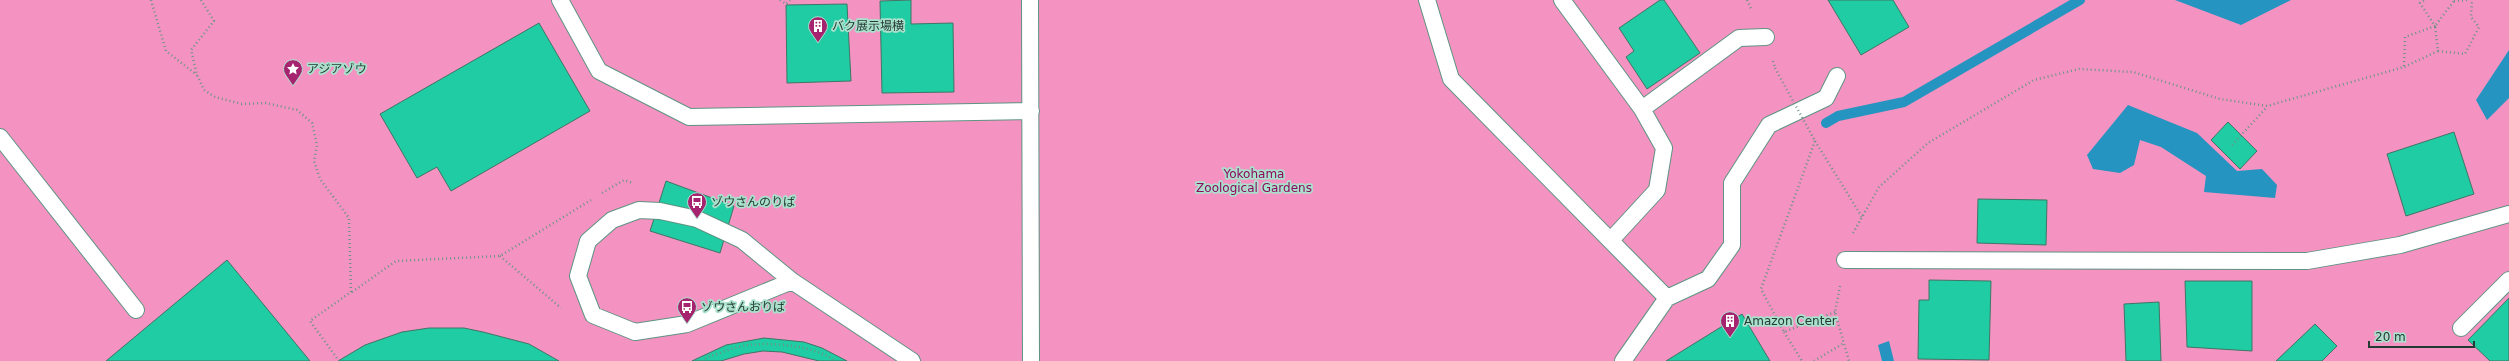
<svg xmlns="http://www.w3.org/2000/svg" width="2509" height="361" viewBox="0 0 2509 361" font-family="'DejaVu Sans','Noto Sans JP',sans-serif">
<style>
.green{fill:#f493c1}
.water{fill:#2594c0}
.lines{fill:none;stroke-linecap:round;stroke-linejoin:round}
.stream{stroke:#2594c0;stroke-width:10}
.building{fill:#1fcca3;stroke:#407564}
.lane-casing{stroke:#5e9482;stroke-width:18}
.path{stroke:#6b9485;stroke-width:2.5;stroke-dasharray:1 3;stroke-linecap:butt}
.lane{stroke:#fff;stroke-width:16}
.path-bridge{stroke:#6b9485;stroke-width:2.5;stroke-dasharray:1 3;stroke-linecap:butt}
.labels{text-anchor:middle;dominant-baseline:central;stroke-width:3.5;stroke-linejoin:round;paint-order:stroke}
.poi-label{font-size:12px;fill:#243b33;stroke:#a9e1cd;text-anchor:start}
.park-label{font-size:12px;fill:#8e085c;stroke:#a9e1cd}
</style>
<rect width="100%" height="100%" fill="#a9e1cd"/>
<!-- green -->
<path class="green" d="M0,0h2509v361h-2509z"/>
<!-- water -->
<path class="water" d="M2175,0h116l-50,25z
M2509,50v48l-22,22 -11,-20z
M2128,105l69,28 40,38 25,-2 15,16 -2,13 -71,-6 2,-16 -45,-29 -21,-7 -6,25 -14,8 -27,-4 -6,-14z
M1889,341l5,20h-12l-4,-16z"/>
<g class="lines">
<!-- stream -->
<path class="stream" d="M1826,123l12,-7 66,-14 176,-102"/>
</g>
<!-- building -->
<path class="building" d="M911,0v24l42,-1 1,69 -72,1 -2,-92z
M1660,0h4l36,53 -53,36 -21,-32 8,-6 -15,-23z
M1828,0h65l16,27 -48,28z
M847,4l4,77 -64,2 -1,-78z
M539,23l51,88 -139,80 -14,-24 -20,11 -37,-64z
M2228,122l29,29 -17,18 -29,-29z
M2454,132l20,62 -68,22 -19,-62z
M666,181l68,25 -14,47 -70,-22z
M1978,199l69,1 -1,45 -69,-2z
M227,260l83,101h-204z
M1929,280l62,1 -2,79 -71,-1 1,-59h10z
M2185,281h67v70l-65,-4z
M2509,298v63h-19l-22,-21z
M2159,302l2,59h-35l-2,-57z
M1742,314l28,47h-104z
M2315,324l22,22 -15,15h-46z
M429,328h35l19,4 46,12 30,17h-221l27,-16 37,-13z
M764,338l40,4 18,6 25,13h-28l-37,-9 -19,-1 -19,3 -23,7h-29l34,-16z"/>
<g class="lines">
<!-- lane casing -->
<g class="lane-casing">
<path id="lane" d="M560,0l39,71 90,46 342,-6
M1030,0l1,361
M1427,0l24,79 216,219 -44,63
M1562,0l80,109 22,39 -7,42 -46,50
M1642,109l97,-71 27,-1
M0,137l136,173
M1845,260l462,1 93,-16 109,-31
M792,281l-105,43 -52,8 -42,-17 -15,-39 10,-35 24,-21 27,-10 21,1 37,8 45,21 50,41 120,80
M1667,298l41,-19 24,-34v-62l37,-58 57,-27 11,-22
M2461,328l48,-48"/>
</g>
<!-- path -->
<path class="path" d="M151,0l15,51 31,24
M201,0l13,21 -23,29 6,25 7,15 11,7 27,7 24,-1 31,7 15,13 5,22 -3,16 6,18 29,39 2,74 -41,29 29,40
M780,0l6,4 4,-4
M1747,0l5,11
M2454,1l13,-1
M2438,51l27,3 14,-27 -8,-10 1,-17
M1773,61l2,7
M2404,66l1,-29 30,-11 -15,-23 5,-3
M1815,141l-54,148 23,43 51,-20
M1815,141l47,76
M2232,145l35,-38
M602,193l22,-13 9,3
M1853,233l26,-46 49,-44 106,-63 45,-11 54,3 87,27 47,7 137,-39 34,-16 -3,-25 19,-25 -2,-1
M500,256l61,52
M1840,286l-5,26 14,49
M352,292l44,-31 104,-5 91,-56
M1784,332l18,29
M702,361l6,-4c13,-4 28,-11 41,-12 26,-3 65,1 87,16
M1814,361l30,-18"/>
<!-- lane -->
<use href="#lane" class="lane"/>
<!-- path-bridge -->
<path class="path-bridge" d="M1775,68l40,73"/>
</g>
<!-- icons -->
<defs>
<g id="building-pin" transform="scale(1)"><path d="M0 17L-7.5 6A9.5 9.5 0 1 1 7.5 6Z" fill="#a6236f" stroke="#a9e1cd"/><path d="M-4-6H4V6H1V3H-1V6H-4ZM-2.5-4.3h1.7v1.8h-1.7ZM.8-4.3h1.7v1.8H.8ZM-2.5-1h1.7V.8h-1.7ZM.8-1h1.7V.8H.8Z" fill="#fff"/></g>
<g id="sight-pin" transform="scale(1)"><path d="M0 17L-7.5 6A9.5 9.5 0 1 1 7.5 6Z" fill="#a6236f" stroke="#a9e1cd"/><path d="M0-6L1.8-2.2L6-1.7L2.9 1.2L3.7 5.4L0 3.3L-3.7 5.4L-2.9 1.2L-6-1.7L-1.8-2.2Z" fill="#fff"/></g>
<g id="bus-pin" transform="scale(1)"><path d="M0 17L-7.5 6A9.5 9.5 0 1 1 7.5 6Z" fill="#a6236f" stroke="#a9e1cd"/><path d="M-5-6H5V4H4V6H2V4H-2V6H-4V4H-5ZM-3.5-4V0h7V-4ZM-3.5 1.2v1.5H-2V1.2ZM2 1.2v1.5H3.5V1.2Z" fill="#fff"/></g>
</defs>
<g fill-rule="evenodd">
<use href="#building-pin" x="818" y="26"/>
<use href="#sight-pin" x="293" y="69"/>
<use href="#bus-pin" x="697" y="202"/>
<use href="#bus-pin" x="687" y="307"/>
<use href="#building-pin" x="1730" y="321"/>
</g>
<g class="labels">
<!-- poi labels -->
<g class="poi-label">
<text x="832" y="26">バク展示場横</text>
<text x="307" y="69">アジアゾウ</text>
<text x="711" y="202">ゾウさんのりば</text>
<text x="701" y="307">ゾウさんおりば</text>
<text x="1744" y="321">Amazon Center</text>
</g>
<!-- park labels -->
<g class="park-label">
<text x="1254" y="174">Yokohama<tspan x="1254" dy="14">Zoological Gardens</tspan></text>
</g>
</g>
<!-- scale -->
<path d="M2369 341v6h105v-6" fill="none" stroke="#243b33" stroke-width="2"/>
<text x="2375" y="341" font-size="12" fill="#243b33" stroke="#a9e1cd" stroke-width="3" paint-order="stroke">20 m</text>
</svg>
